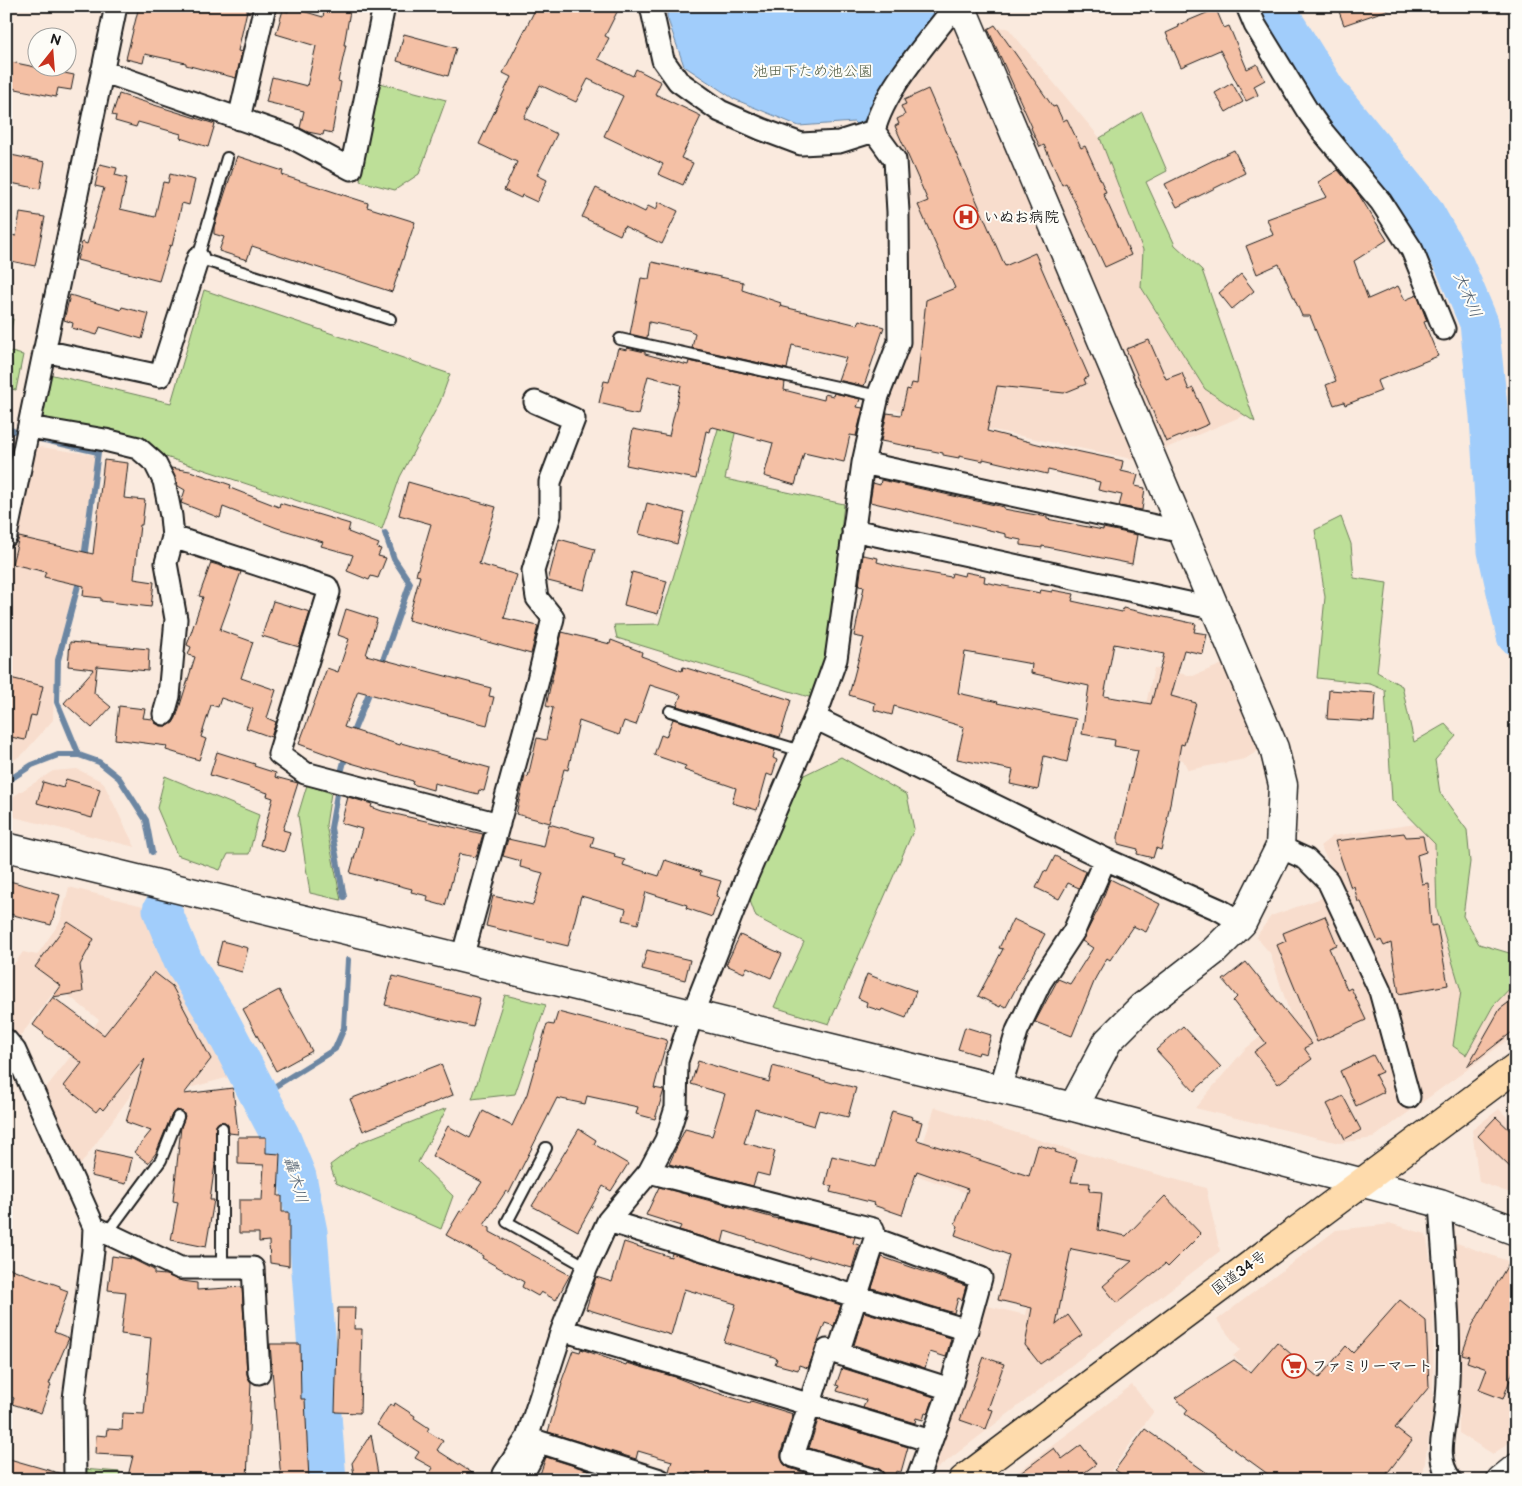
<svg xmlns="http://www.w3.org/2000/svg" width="1522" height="1486" viewBox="0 0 1522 1486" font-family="'Balsamiq Sans','Klee One',sans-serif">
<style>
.built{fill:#f8ddcd}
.green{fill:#bddf98;stroke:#6c7e5a}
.water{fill:#a1cdfb;stroke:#6c86a2}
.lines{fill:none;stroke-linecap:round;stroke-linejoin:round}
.stream{stroke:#6c86a2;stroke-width:6}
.river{stroke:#a1cdfb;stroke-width:39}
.building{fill:#f4c0a5;stroke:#1c1c1c;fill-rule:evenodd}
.lane-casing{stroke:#1c1c1c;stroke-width:14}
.street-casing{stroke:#1c1c1c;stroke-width:25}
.secondary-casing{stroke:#1c1c1c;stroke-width:31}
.highway-casing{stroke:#1c1c1c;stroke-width:31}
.lane{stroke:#fdfcf7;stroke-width:10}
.street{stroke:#fdfcf7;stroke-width:21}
.secondary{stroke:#fdfcf7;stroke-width:28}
.highway{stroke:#fedbac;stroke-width:28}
.labels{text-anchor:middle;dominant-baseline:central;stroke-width:4;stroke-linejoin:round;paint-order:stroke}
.park-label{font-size:15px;fill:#546047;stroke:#fdfcf7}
.poi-label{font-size:15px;font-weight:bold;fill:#1c1c1c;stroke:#fdfcf7;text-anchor:start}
.street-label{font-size:15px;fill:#1c1c1c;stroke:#fdfcf7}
.water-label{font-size:16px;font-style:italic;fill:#4b5a6a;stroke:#fdfcf7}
</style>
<rect width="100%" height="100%" fill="#faeade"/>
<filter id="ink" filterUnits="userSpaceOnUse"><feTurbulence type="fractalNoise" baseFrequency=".02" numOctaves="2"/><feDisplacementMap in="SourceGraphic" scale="10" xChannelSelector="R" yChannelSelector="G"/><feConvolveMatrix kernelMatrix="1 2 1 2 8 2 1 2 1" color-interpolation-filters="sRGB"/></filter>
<g filter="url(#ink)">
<!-- built -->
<path class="built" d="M955,24l182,436 -256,-53 28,-73 -25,-198 2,-19 61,-90z
M983,27l25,1 92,110 43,112 -2,38 64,101 40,26 -81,34z
M34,446l61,9 -15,110 -25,95 -2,60 -30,34 -17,11v-184z
M1225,663l36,86 -16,10 -57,11 -5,-10 -47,-11 18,-81 39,8z
M77,769l26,13 32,65 -129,-32v-14l47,-30z
M1416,824l19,20 2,66 24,81 -8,55 13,9 27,-49 20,-21h3v49l-143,104 -34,5 -144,-35 50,-59 45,-35 -20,-61 -14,-16 15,-21 73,-26 -24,-44 13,-10z
M69,887l74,19 17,45 73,125 -51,14 -26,-30 -80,111 -34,-78 57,-73 -41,-33 -40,52 -12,-9v-55l17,-23 14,3 23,-33z
M935,1107l139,44 132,37 14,63 -286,220 -1,-14 50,-152 43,10 19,-94 -132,-47z
M1499,1109l17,17v69l-37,-13 -7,-52z
M1392,1224l34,10 8,48 -1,129 -11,69h-65l3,-29 -127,-95 7,-6 -23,-30 119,-90z
M1454,1242l62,22v174l-23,16 -34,-21v-87z
M1132,1385l22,26 -43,60 11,9h-115z"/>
<!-- green -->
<path class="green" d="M380,83l66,17 -27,74 -24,16 -35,-9z
M1142,112l25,59 -21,11 29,63 27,25 53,152 -50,-33 -64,-102 2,-37 -43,-112z
M204,290l246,84 -10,28 -40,75 -18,52 -225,-75 -107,-30 -9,-10 8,-40 122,29z
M6,318l7,1 -6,32 16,4 -7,35 -10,-2z
M735,373l13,2 -23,104 119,25 -17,158 -15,36 -195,-60 -3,-13 45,-1z
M1341,517l10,27 3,34 33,5 -10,89 25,14 12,56 31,-18 11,12 -21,24 5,33 27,37 3,32 -7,54 16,28 37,11v30h-3l-20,21 -27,49 -13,-9 8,-55 -24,-81 -2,-66 -43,-44 -7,-110 -15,-6 -53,-6 8,-81 -10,-67z
M841,757l66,38 7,34 -85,195 -55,-17 30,-65 -48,-25 -7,-19 51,-121z
M165,776l94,39 -10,39h-21l-8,16 -43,-15 -20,-47z
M307,785l24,8 -5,32 15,75 -31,-7 -12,-78z
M505,995l41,10 -31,89 -43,5z
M447,1108l-29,54 35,34 -12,33 -105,-46 -6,-18 31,-23z
M82,1469l38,3 -2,8h-36z"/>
<!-- water -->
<path class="water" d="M667,6h274l2,4 -84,117 -5,-5 -55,4 -65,-27 -50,-33 -17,-49z"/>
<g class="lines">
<!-- stream -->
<path class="stream" d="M6,428l7,3
M40,439l58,13 -14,106
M381,666l29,-83 -16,-24 -9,-26
M351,737l21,-51
M79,755l-22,-53 1,-42 22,-82
M342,769l4,-15
M6,782l26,-17 26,-10h21l20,7 20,16 27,42 6,32
M337,794l-6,34 13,69
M274,1087l61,-38 9,-21 4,-68"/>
<!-- river -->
<path class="river" d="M1278,6l8,19 40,65 98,121 31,55 24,57 10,93 8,135 19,85
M162,910l21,51 36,58 61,116 17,42 11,55 19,248"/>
</g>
<!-- building -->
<path class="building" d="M139,6h109l-10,45 4,1 -6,26 -50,-13v-2l-41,-9 -2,9 -17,-4z
M325,6l25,5 -6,34h2l-8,36 3,1 -9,51 -8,-2 -1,4 -15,-3 -8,-4 4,-17 -38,-9 6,-25 35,9 9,-40 -40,-12 7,-24 5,2 1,-5 34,10z
M537,6h83l-15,30 4,2 -11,21 35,17 3,-7 25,13 -6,12 46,22 -20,42 12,5 -10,22 -25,-11 5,-10 -59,-28 19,-40 -35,-17 -12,23 -36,-17 -16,33 33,16 -20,41 10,5 -10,22 -15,-7 -1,3 -17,-8 13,-28 -38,-18 32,-67 -8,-4z
M1337,6h52l1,3 -46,16z
M1216,9l8,19 5,-2 18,43 10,-5 8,16 -11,6 4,9 -12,6 -26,-51 -39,17 -15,-34 13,-6 -1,-2z
M995,25l58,82 3,-1 7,15 4,-2 14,29 4,-2 21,46 -3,1 28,62 -26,12 -39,-84 -4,2 -18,-40 -4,2 -9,-19 1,-1 -44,-98z
M404,34l52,14 -8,28 -51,-15z
M6,61l68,14 -3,15 -13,-2 -2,9 -50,-10z
M1232,83l11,19 -17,10 -11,-19z
M928,89l77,177 30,-13 54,124 -5,2 2,5 -22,9 -67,-7 -10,45 74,19 1,-2 61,13 -2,10 17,4 -3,11 10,2 -3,22 -23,-4 3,-11 -24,-5 2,-8 -52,-12 -1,4 -64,-15v2l-24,-5v2l-16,-3v-2l-62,-12 6,-28 14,2 6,-26 3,1 2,-7 5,1 9,-84 29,-12 -37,-83 10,-4 -33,-75 4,-2 -2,-5 8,-4 -4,-9 5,-2 -2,-4z
M119,94l96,30 -7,23 -28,-9 1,-4 -43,-12 -2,5 -21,-6 1,-5 -4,-1z
M1234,150l11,23 -68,34 -12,-23z
M6,154l39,8 -5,27 -34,-7z
M237,156l46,15 -1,4 86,28 -1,4 48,15 -23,70 -140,-46 -5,14 -28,-9 5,-14 -10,-3v-7z
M100,164l17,4 -2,7 12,3 -7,31 35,8 8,-35 5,1 2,-9 25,6 -6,25 -7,-2 -10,43 -2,-1 -11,36 -82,-21 5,-18 5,2 17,-56 -9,-2z
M1338,170l21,25 28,45 -33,21 14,38 30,-13 7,14 12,-5 10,26 -3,1 14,34 -61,25 4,10 -36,14 -1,-3 -10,3 -8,-20 10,-4 -26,-65h-8l-23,-52 -22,10 -11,-28 27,-11 -6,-16 60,-22 -9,-15z
M596,188l49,24 3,-6 8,4 3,-8 19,9 -16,33 -38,-18 -4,9 -38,-18z
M20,213l25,4 -10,49 -29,-6v-26l10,2z
M652,262l91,20 -1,8 39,13 -1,3 78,19 2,-5 24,7 -20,59 -26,-6 8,-22 -54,-13 -5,24 -95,-21 3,-15 -7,-3 -39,-8 -2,16 -17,-4 11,-56 8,1z
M1241,274l13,17 -22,18 -13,-16z
M70,295l51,15 1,-3 27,7 -7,25 -42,-12 -3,8 -25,-7 1,-5 -9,-3z
M1149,340l17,39 16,-6 7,17 4,-2 16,36 -43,18 -40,-93z
M618,348l9,2v-2l18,4v2l43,11 1,-4 96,21 -1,8 40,10 1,-6 8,2 1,-3 26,6 -3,8 6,1 -7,28 -6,-1 -6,27 -40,-9 -9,32 -31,-9 9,-33 -60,-16 -3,1 -1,4 -3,-1 -10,48 -70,-14 7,-36 36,7 12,-51 -33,-9 -10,39 -15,-3v-3l-24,-6 5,-22 5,1z
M104,460l24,3 -4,35 21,2 -3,25h-2l-6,54 20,3 -3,25 -50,-6v-3l-18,-2 1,-10 -40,-9 2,-5 -34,-8 7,-27 74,17z
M171,468l19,3 41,14 -1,3 49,19 1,-4 70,21 -2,8 31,12 -2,4 4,1 -3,7 8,2 -8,20 -7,-2 -2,4 -22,-9 6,-16 -32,-9 2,-4 -46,-14 -54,-21 -3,11 -39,-15 4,-13 -7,-4z
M881,480l123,27v2l43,8v2l56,11v-2l10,2 24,5 -5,29 -90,-18v2l-21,-3v-5l-15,-3v-3l-136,-32 3,-19 7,2z
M408,482l88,25 -17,57 38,11 -13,43 34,8 -7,28 -123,-34 12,-44 -4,-1 15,-51 -32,-9z
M647,503l38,10 -8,31 -38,-10z
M559,539l36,10 -11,41 -36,-9z
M863,555l15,3 -1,4 19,5 55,10 1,-4 12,3 1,-4 20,4 -1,6 56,11 1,-3 11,2v-2l22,4 -2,7 50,11 1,-4 73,16 -2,8 13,2 -4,20 -19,-4 -13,46 25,7 -12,42 -3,-1 -14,76 1,1 -7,29 -5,-2 -3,10 -16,-4 1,-5 -20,-5v-7l20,-87 -24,-4 1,-6 -33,-6 7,-48 -58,-13 1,-9 -67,-12 -7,41 40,9 -1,1 79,16 -9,43 -23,-6 -6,34 -28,-6 3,-14 -56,-11 7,-32 -70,-21 -2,9 -18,-5 1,-7 -26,-8 15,-57 -10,-2 10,-49 -5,-1zM1114,644l50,10 -13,50 -47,-8z
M211,563l30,9 -21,58 33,12 -12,36 35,12 -9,28 9,4 -5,15 -25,-9 7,-19 -32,-11 -3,9 -7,-2 -10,32 5,2 -7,21 -33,-10 1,-4 -52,-7 4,-33 26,3 -2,9 10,1 2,4 6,3h7l5,-3 3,-5 19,-61 -7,-2 3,-8 -4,-2 16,-48 -4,-1z
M632,572l35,9 -9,33 -34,-9z
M273,601l37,11 -11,35 -37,-11z
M346,609l31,10 -11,36 125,33 -2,8 5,1 -7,28 -129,-34 -14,36 56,18 1,-2 89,25 -6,23 -5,-1 -1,4 -44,-11 -1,7 -21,-6 1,-3 -62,-18 -52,-19 28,-76 11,4 11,-33 -11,-4z
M562,632l48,12 1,-4 31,12 -1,4 41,15 1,-4 108,33 -11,37 -103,-31 4,-11 -31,-10 -14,40 -12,-4 -5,14 -40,-14 -11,49 -4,-1 -14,54 -34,-9 9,-38 3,1 9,-39 9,2 7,-32 -7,-2z
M70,642l79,7 -1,22 -51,-5 -3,27 17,14 -19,21 -28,-25 30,-34 -26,-3z
M6,677l37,9 -7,30 -5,-1 -6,25 -19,-4z
M1329,690l47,3 -2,29 -47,-3z
M673,719l102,31 -2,8 4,2 -5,16 -5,-2 -10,36 -25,-7 4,-15 -52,-18 2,-4 -32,-11 7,-20 5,2z
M217,752l38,12 -1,2 22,7 -1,4 23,6 -15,47 7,2 -6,20 -24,-7 13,-47 -6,-2 1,-3 -58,-18z
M66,779l34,10 -8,29 -55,-15 6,-21 20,6z
M348,797l24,7 -1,3 11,4 101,23 -7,23 -17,-3 -14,52 -18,-5 1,-5 -17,-4 1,-3 -62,-16 12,-44 -21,-6z
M549,824l45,13 -3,10 24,7 -1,3 11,3 -2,5 36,11 6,-16 36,12 -1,3 21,6 -5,15 3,1 -7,20 -26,-9 1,-3 -41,-13 -8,32 -15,-4 3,-11 -45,-13 -13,50 -82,-20 7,-30 40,9 10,-32 -23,-6 1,-6 -18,-5 5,-17 36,8z
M1404,833l2,4 17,-1 3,16 -9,3 5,29 6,-1 3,43 6,-1 11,60 -49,9 -8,-51 -7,3 -3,-6 -3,2 -17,-40h-3l-4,-16 -3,2 -16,-47z
M1055,856l31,16 -7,16 -11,-5 -9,16 -23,-11 8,-17 3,1z
M1110,879l50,25 -14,28 -13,-6 -23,34 -3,-2 -11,19 -24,59 -37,-14 23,-43 12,5 23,-36 -11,-7 18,-35z
M6,880l54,15 -9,30 -45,-12z
M1325,916l12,29 -8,3 18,42 4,-2 15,32 -49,22 -40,-97 9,-4 -3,-8z
M1013,919l32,15 -39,73 -5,-2 -1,2 -22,-11 25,-47 -4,-1z
M68,922l26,17 -14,26 3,27 -30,5 8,-11 -26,-19z
M740,935l42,19 -11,24 -24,-11 -3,6 -18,-8z
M222,941l26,7 -6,24 -26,-7z
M647,950l43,10 -5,20 -43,-11z
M1246,962l66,82 -8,4 8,11 -34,25 -24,-32 12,-9 -33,-42 4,-4 -14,-17z
M154,972l18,14 39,73 -27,35 49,-6 5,46 -9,-1 -1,-8 -3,-3h-6l-3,3 -1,39 -5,36h4l-8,47 -35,-7 7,-38 -5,-1 8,-74 4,-11 -2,-4 -6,-2 -5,4 -16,39 -8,10 -14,-11 17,-21 -25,-9 19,-64 -42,52 -3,-3 -4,5 -32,-26 18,-23 -39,-29 1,-1 -11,-8 20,-28 51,38z
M867,974l30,12v-2l19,7 -10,27 -24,-9 -1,2 -15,-5 1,-4 -9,-4z
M393,976l87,22 -7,29 -88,-22z
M279,990l33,61 -36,20 -33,-62z
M1516,997v32l-49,38 33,-58z
M558,1012l109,28 -13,48 10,2 -9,29 -19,-5 2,-7 -51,-11 -2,8 -28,-6 -48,95 -3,-2 -22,34 6,3v4l80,43 -14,25 -15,-8 -3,4 -16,-9 2,-5 -42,-24 1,-2 -37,-21 14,-24 2,1 20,-30 -50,-26 16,-30 22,12 13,-27 29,15 15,-32 20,-70 7,1z
M1183,1026l38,41 -27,24 -38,-41z
M965,1027l26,8 -5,19 -7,-2 -1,3 -20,-6z
M1373,1055l9,17 -7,3 9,17 -28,14 -16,-35z
M698,1061l71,21 4,-16 60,17 1,-1 22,6 -8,29 -29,-7 -5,16 -59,-17 -11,34 31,8 -6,25 -12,-3 -4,13 -84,-22 16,-35 27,7 13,-42 -34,-10z
M441,1064l12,31 -90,36 -13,-32z
M1343,1096l18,34 -16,9 -18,-35z
M892,1111l21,6 -1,2 10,3 -5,18 112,36 9,-31 18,5 -1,2 22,7 -6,23 19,1 -1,8 13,1 -4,38 28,6 39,-40 36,38 -33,33 -3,-3 -48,39 -14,-17 29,-25 -60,-12 -1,-1 -15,77 12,-10 14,20 -42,29 -15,-19 7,-37 -34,-8 11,-45 -54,-20 3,-9 -3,-2 13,-35 -51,-18 -15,44 -29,-10 1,-2 -44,-11 2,-6 -7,-1 7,-29 44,11z
M1496,1117l20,19v37l-38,-37z
M579,1129l17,11 -2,4 34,20 -17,27 -8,-5 -25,45 -46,-25z
M238,1137h28v16l14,1 -2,42h4v16h7v54l-19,-3 -1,-22 -10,1v-9h-20v-33h23l2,-35 -26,-1z
M96,1150l36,8 -6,26 -35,-8z
M659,1187l119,32v-1l77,19 -2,6 6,2 -7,23 -43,-12v2l-84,-27 -3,12 -43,-13 2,-4 -35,-11z
M624,1242l47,15 1,-4 169,52 -7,21 -9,-3 -17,45 -9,-3 -1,5 -23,-6 2,-5 -3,-2 -50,-15 12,-38 -52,-15 -13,46 -85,-26 10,-32 16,5z
M1516,1251v112l-13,36 -24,-9 8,-21 -20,-7 2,-6 -7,-2 10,-28z
M112,1256l20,3 22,11v4l12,1 16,6 15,2v7l45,-3 5,87 4,8 -4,98h-120l6,-24 -38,-2 1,-19 10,1 1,-7 15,1 1,-17 21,1 7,-76 -30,-4 5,-42 -18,-2z
M882,1257l84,29 -4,14 -4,-2 -4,15 -82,-25z
M6,1267l54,19v2l8,3 -14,41 15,6 -20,46 2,1 -10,28 -29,-9 2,-6 -8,-3z
M1400,1300l26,21 3,66 -34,41 17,13 -30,39h-106l-91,-66 3,-4 -13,-12 59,-38 17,12 26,-30 42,36 27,-32 7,7z
M338,1308h17l-1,21h8l-2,84 -25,-1z
M864,1312l87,26 -5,19 -16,-5 -5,16 -71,-23z
M270,1344h30l1,55h4l4,81h-28z
M581,1349l45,16 1,-2 48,14 23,9v1l52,16 1,-2 42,13 -12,38v6l3,6 5,4 40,12h-116l-26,-8 -2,8h-13l-3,-9 3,-10 -34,-10 -2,8 -88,-27 14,-48 -1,-1 12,-33 7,2z
M984,1357l20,7 -16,45 5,1 -7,19 -26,-9z
M842,1368l92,29 -6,17 -3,-1 -2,7 -7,-2 -1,5 -52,-15 3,-8 -29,-9 2,-5 -3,-1z
M395,1403l20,13 -1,2 15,10 -2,3 16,10 -6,9 46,30h-58l8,-12 -18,-10 4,-6 -42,-27 13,-21 4,2z
M818,1420l90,27 -7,25 -5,-1 -2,9h-8l-3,-8 -5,-4 -69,-20z
M1145,1429l72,51h-87l-15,-10z
M371,1434l8,46h-24l-3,-17z
M1081,1445l15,19 -22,16h-63l43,-32 8,11z
M546,1457l72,23h-80z
M6,1458l56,16v6h-56z"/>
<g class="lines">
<!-- lane casing -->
<g class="lane-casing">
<path id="lane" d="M227,158l-29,100 192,61
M620,339l258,57
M670,711l131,40
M546,1148l-39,74 80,45
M107,1233l54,-73 17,-43
M222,1268v-140"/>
</g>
<!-- street casing -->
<g class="street-casing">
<path id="street" d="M651,6l12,54 15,21 42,30 41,18 40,15 38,-2 35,-11
M1247,6l8,19 52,85 15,21 59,71 31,48 32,79
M102,71l187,65 62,33 33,-163
M239,119l26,-113
M44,351l116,25 38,-118
M29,427l76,13 33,8 17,15 9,18 7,35 2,21 -7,26 10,56 -7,77 -5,18
M863,463l320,69
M853,530l363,79
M6,536l110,-530
M173,537l154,50 2,5 -50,162 26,19 194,51
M815,718l290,141 115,51 22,13
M1280,847l26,12 22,22 52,110 29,106
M462,958l75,-274 16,-66 -16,-20 -4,-27 17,-56v-33l24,-63 -39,-17
M6,1040l9,11 79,176 -1,24 -19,148 1,81
M1000,1089l17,-58 23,-48 34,-52 31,-72
M649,1172l224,57 2,10 106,39 -31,111 -33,91
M1440,1203c4,68 13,138 6,207 -2,24 -12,48 5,70
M608,1221l359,109
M94,1227l86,41h73l6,105
M562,1330l369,111
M838,1353l37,-114
M527,1438l133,42
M505,1480l-1,-6 23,-36 35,-108 25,-63 21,-46 41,-49 17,-32 10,-32 1,-47 15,-46 55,-139 68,-158 21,-59 27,-196 15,-67 21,-54 -1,-130 -3,-52 -21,-29c11,-43 54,-89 81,-125
M523,1480l2,-10 15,-28
M874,1480l-81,-24 34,-106 123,39"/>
</g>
<!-- secondary casing -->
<g class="secondary-casing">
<path id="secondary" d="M961,6l313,742 9,37 -3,62 -38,76 -28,28 -72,56 -34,34 -35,66
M6,847l1067,260 367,96 76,28
M1501,1480l15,-12"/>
</g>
<!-- highway casing -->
<g class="highway-casing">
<path id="highway" d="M963,1480c183,-139 369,-274 553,-413"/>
</g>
<!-- lane -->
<use href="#lane" class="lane"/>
<!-- street -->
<use href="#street" class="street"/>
<!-- secondary -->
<use href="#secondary" class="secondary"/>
<!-- highway -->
<use href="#highway" class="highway"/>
</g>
</g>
<!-- icons -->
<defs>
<g id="hospital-ring" transform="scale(1.25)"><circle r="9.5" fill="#fdfcf7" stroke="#c8321e" stroke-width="1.5"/><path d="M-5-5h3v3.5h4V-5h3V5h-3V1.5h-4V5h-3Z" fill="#c8321e"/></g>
<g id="supermarket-ring" transform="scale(1.25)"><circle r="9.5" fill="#fdfcf7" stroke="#c8321e" stroke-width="1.5"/><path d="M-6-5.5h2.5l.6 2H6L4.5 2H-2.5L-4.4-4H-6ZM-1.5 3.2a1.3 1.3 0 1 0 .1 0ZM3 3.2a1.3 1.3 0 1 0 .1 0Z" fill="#c8321e"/></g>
</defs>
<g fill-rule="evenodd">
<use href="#hospital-ring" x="966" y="217"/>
<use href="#supermarket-ring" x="1294" y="1366"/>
</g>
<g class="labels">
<!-- park labels -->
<g class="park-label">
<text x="813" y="71">池田下ため池公園</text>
</g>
<!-- poi labels -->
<g class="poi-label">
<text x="984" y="217">いぬお病院</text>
<text x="1312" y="1366">ファミリーマート</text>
</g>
<!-- street labels -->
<g class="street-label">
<text transform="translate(1239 1273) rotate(-36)">国道34号</text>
</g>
<!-- water labels -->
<g class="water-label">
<text transform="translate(1467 295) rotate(67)">大木川</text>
<text transform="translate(295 1180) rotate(74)">轟木川</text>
</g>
</g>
<!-- margin -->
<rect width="1522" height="1486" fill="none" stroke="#fdfcf7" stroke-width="25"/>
<rect x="12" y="12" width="1497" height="1461" fill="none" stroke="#1c1c1c" stroke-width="2" filter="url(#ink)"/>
<!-- north arrow -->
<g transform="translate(52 52) rotate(17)"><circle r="24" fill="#fdfcf7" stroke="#a3a29f"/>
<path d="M0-4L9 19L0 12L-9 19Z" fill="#c8321e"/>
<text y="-8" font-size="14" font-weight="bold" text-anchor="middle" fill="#1c1c1c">N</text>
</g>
</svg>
